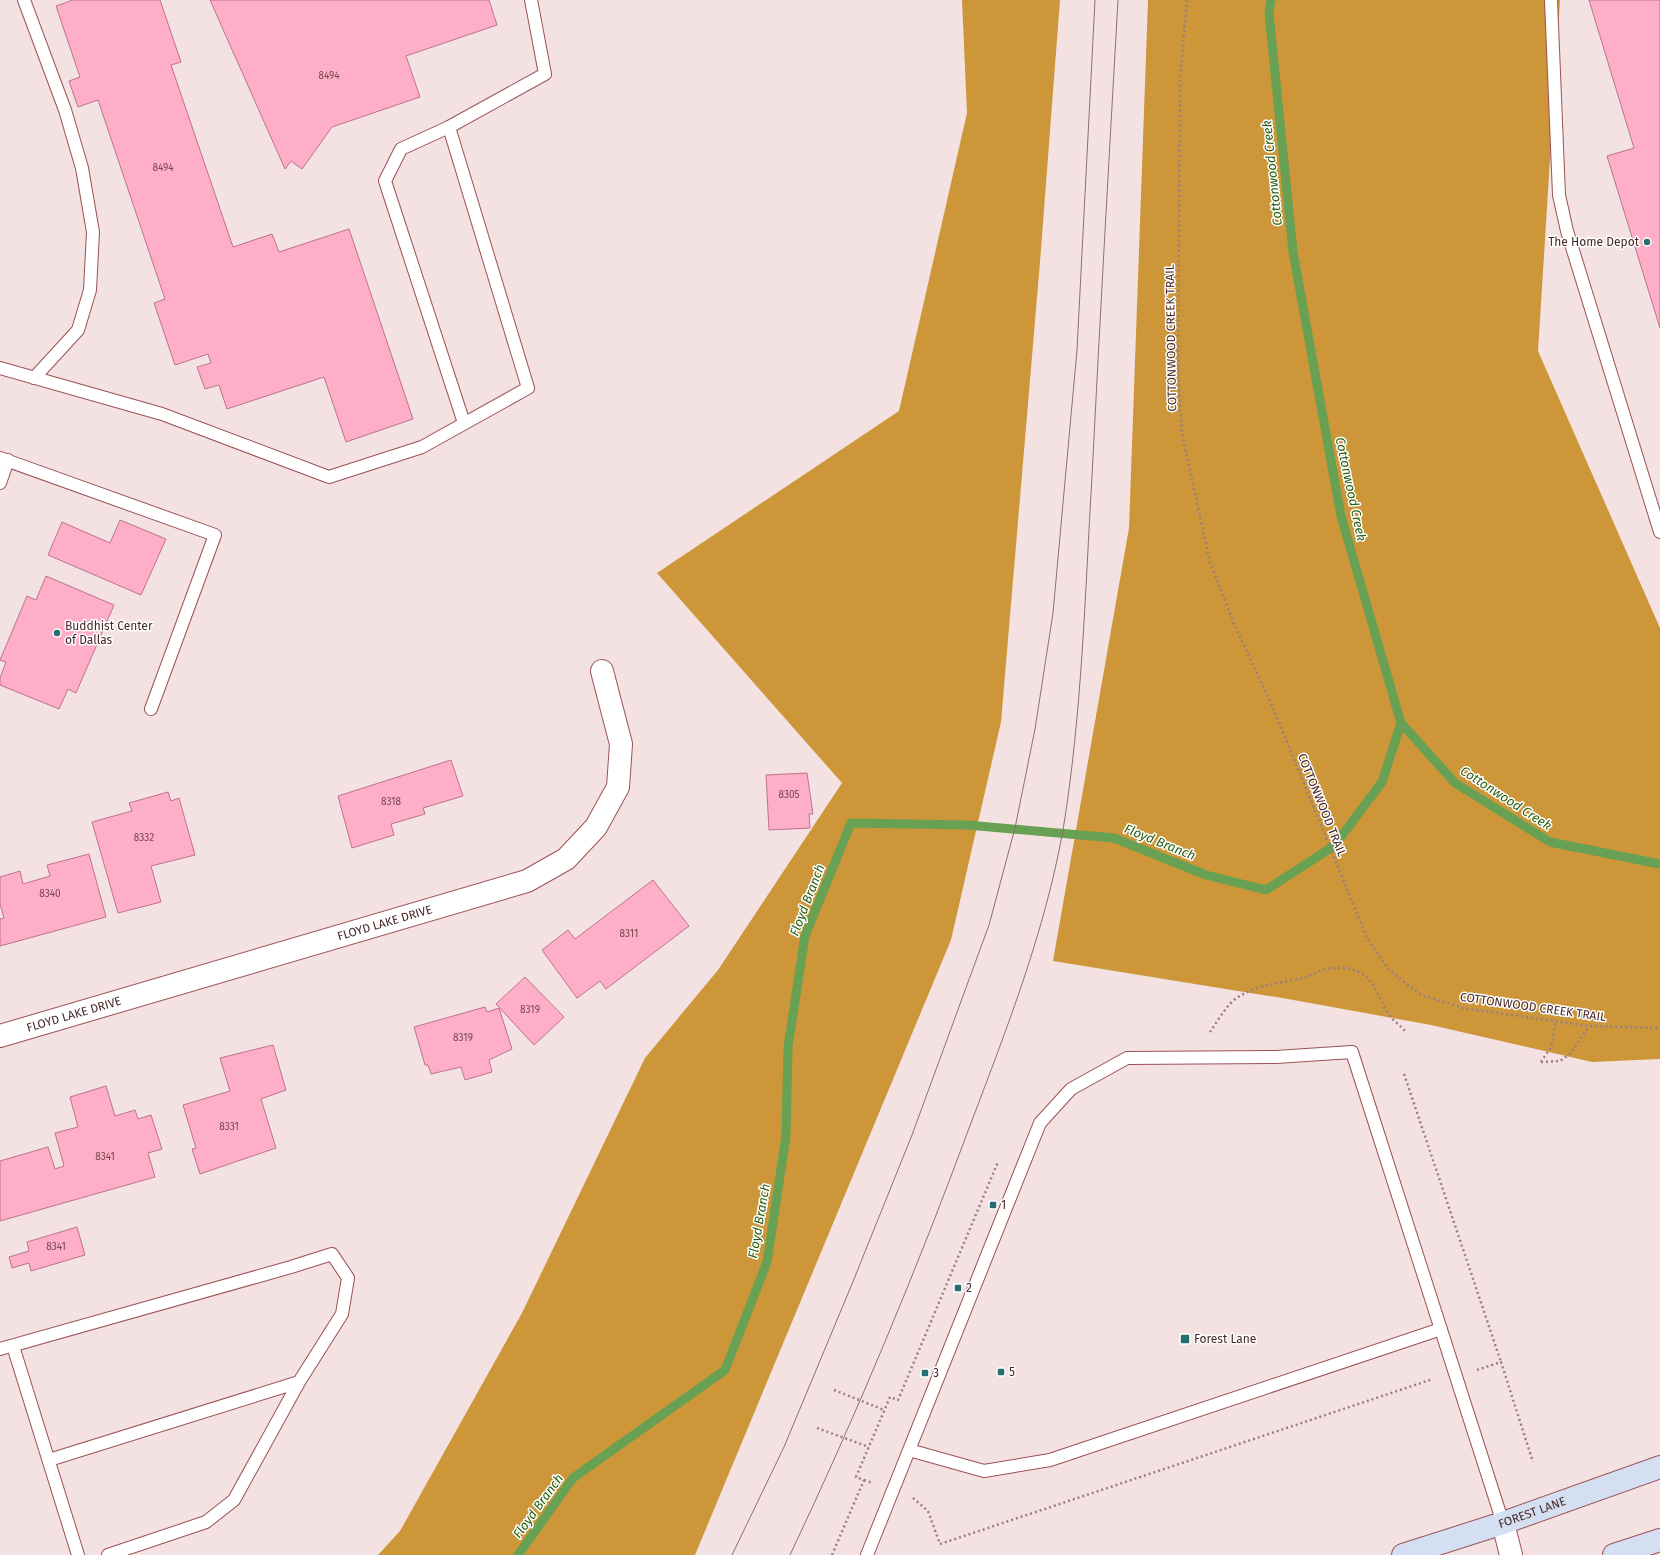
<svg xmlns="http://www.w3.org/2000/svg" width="1660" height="1555" viewBox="0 0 1660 1555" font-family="'Fira Sans',sans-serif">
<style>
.forest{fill:#cc9639}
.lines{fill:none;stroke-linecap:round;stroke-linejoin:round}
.stream{stroke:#68a153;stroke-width:9}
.building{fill:#feaec8;stroke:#bd728c}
.service-casing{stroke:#9b5155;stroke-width:14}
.minor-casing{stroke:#9b5155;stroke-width:24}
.tertiary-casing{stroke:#9b5155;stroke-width:24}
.secondary-casing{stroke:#9b5155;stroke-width:24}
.path{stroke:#997f80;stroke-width:2.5;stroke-dasharray:2 3;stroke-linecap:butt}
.service{stroke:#fff;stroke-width:12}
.minor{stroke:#fff;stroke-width:22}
.tertiary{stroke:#fff;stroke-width:22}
.secondary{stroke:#d4e0f2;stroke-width:22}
.tram{stroke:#8b7071;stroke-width:1}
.poi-dot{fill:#246f71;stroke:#fff;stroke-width:1.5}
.labels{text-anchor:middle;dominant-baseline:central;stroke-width:3;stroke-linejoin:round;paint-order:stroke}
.number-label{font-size:10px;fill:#764950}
.poi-label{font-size:12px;fill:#482728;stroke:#fff;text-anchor:start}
.street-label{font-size:12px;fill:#482728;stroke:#fff}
.water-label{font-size:13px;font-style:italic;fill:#285e0b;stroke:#fff}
</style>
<rect width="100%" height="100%" fill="#f4e2e2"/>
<!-- forest -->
<path class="forest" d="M962,0h98l-20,262 -39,460 -50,218 -256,615h-317l22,-24 122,-218 123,-255 73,-88 124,-187 -185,-210 242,-162 68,-298z
M1148,0h412l-22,351 122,277v431l-68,3 -161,-37 -143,-26 -235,-38 76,-433z"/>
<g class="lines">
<!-- stream -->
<path class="stream" d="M1271,0l-2,13 24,239 48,264 60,207 54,60 95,59 110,22
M518,1555l55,-77 152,-108 42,-108 19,-126 2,-89 17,-111 46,-113 116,2 147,13 92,37 60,15 68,-44 48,-64 19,-59"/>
</g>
<!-- building -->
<path class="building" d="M73,0h87l21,62 -10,3 62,182 39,-13 7,18 70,-23 64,190 -67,23 -22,-65 -97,32 -8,-24 -14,4 -8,-22 14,-4 -3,-9 -33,11 -21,-62 11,-4 -67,-199 -20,7 -9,-26 11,-4 -24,-71z
M210,0h279l8,25 -91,31 14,41 -88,30 -30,42 -11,-8 -6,8z
M1589,0h71v328l-53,-172 27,-8z
M120,520l46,19 -25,56 -93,-40 14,-33 48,21z
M46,576l68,29 -38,88 -8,-4 -9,20 -59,-24v-7l6,-16 -6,-2 27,-64 9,4z
M451,760l12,36 -40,12 2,6 -34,10 3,11 -42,13 -14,-52z
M807,773l6,41h-4l1,14 -41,2 -3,-55z
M168,792l3,9 8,-3 16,57 -44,11 10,36 -43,11 -26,-91 40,-11 -3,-8z
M89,854l17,63 -106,29v-27l4,-1 -4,-14v-27l20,-6 3,13 27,-8 -3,-11z
M653,880l36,46 -83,63 -6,-8 -23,17 -35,-48 26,-20 7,9z
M525,977l39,40 -30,28 -38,-41z
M485,1007l2,5 12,-4 13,41 -23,11 3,12 -27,8 -4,-13 -30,7 -3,-9h-3l-11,-38z
M273,1045l13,45 -25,9 15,49 -76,26 -8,-25 4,-1 -13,-43 47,-14 -10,-33z
M106,1086l9,30 20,-6 3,9 13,-4 11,34 -14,4 7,24 -155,44v-60l48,-14 7,22 9,-3 -9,-33 23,-6 -8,-30z
M77,1227l8,28 -54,16 -2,-8 -17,5 -3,-11 20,-6 -2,-9z"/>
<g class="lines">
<!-- service casing -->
<g class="service-casing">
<path id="service" d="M24,0l41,110 17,58 11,64 -3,58 -12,40 -44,48
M1551,0l8,195 8,36 93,301
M449,127l-48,22 -16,32 79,242
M0,368l162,46 167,63 93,-30 106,-59 -79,-261 96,-53 -14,-74
M0,458l215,77 -64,174
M0,483l8,-23
M13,1346l65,209
M0,1349l291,-82 41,-13 16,24 -6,36 -43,68 -65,118 -28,22 -98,33
M909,1450l75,21 66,-11 391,-131
M49,1460l250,-78
M867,1555l173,-432 31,-34 56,-31 149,-1 76,-5 151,471"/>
</g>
<!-- minor casing -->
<g class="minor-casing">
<g id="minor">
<path id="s1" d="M0,1036l527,-155 39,-22 30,-32 22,-40 3,-43 -19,-73"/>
</g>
</g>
<!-- tertiary casing -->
<g class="tertiary-casing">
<path id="tertiary" d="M1503,1523l8,32"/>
</g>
<!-- secondary casing -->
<g class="secondary-casing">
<g id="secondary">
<path id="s2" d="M1403,1555l100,-32 157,-56"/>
<path d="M1614,1555l46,-15"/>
</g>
</g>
<!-- path -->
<path class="path" d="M1187,0l-7,79 -2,289 4,66 28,128 24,62 39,84 94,230 22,32 32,25 42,13 126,18 71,2
M1210,1032c7,-10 14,-23 24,-32 19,-15 47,-17 69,-22 11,-3 20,-10 32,-10 8,-1 19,1 26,5 15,9 18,27 27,40 4,7 12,12 17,18
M1541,1062l19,-1 10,-7 19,-28
M1541,1062l10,-15 5,-26
M1404,1074l97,288
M1477,1370l24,-8 32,100
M834,1390l50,20
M817,1428l52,19
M864,1480l9,3
M913,1498l15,13 12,33 493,-165
M832,1555l32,-75 -8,-3 34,-80 8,3 100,-238"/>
<!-- service -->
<use href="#service" class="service"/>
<!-- minor -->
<use href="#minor" class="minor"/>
<!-- tertiary -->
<use href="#tertiary" class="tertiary"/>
<!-- secondary -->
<use href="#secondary" class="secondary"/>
<!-- tram -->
<path class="tram" d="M732,1555l52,-108 68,-163 60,-149 77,-210 26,-97 20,-99 18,-116 24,-263 18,-350
M790,1555c67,-141 127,-286 181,-432 36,-95 74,-192 92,-293 19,-116 22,-236 29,-354 8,-159 17,-317 26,-476"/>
</g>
<!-- markers -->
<g class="poi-dot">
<circle cx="1647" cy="242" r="4"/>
<circle cx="57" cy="633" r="4"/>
<rect x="989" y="1201" width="8" height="8" rx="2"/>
<rect x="954" y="1284" width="8" height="8" rx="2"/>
<rect x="1180" y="1334" width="10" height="10" rx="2"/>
<rect x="997" y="1368" width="8" height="8" rx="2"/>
<rect x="921" y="1369" width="8" height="8" rx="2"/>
</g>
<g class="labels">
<!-- number labels -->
<g class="number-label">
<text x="329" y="76">8494</text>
<text x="163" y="168">8494</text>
<text x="789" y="795">8305</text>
<text x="391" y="802">8318</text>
<text x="144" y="838">8332</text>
<text x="50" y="894">8340</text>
<text x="629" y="934">8311</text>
<text x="530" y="1010">8319</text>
<text x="463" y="1038">8319</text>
<text x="229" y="1127">8331</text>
<text x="105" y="1157">8341</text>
<text x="56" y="1247">8341</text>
</g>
<!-- poi labels -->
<g class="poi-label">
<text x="1639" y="242" text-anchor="end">The Home Depot</text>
<text x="65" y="626">Buddhist Center<tspan x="65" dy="14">of Dallas</tspan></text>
<text x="1001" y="1205">1</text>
<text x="966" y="1288">2</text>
<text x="1194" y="1339">Forest Lane</text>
<text x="1009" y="1372">5</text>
<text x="933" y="1373">3</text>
</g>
<!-- street labels -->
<g class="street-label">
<text transform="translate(1171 338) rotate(-91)">COTTONWOOD CREEK TRAIL</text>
<text transform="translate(1322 805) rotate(68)">COTTONWOOD TRAIL</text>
<text stroke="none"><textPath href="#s1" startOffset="401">FLOYD LAKE DRIVE</textPath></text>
<text transform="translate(1533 1007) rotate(8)">COTTONWOOD CREEK TRAIL</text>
<text stroke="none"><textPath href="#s1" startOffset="77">FLOYD LAKE DRIVE</textPath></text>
<text stroke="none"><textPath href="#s2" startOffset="136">FOREST LANE</textPath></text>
</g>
<!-- water labels -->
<g class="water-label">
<text transform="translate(1272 173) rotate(-96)">Cottonwood Creek</text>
<text transform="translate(1351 489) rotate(78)">Cottonwood Creek</text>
<text transform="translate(1506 798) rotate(33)">Cottonwood Creek</text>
<text transform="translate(1160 842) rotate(22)">Floyd Branch</text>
<text transform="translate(807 900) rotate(-69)">Floyd Branch</text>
<text transform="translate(759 1221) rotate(-80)">Floyd Branch</text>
<text transform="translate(538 1506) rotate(-54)">Floyd Branch</text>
</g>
</g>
</svg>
